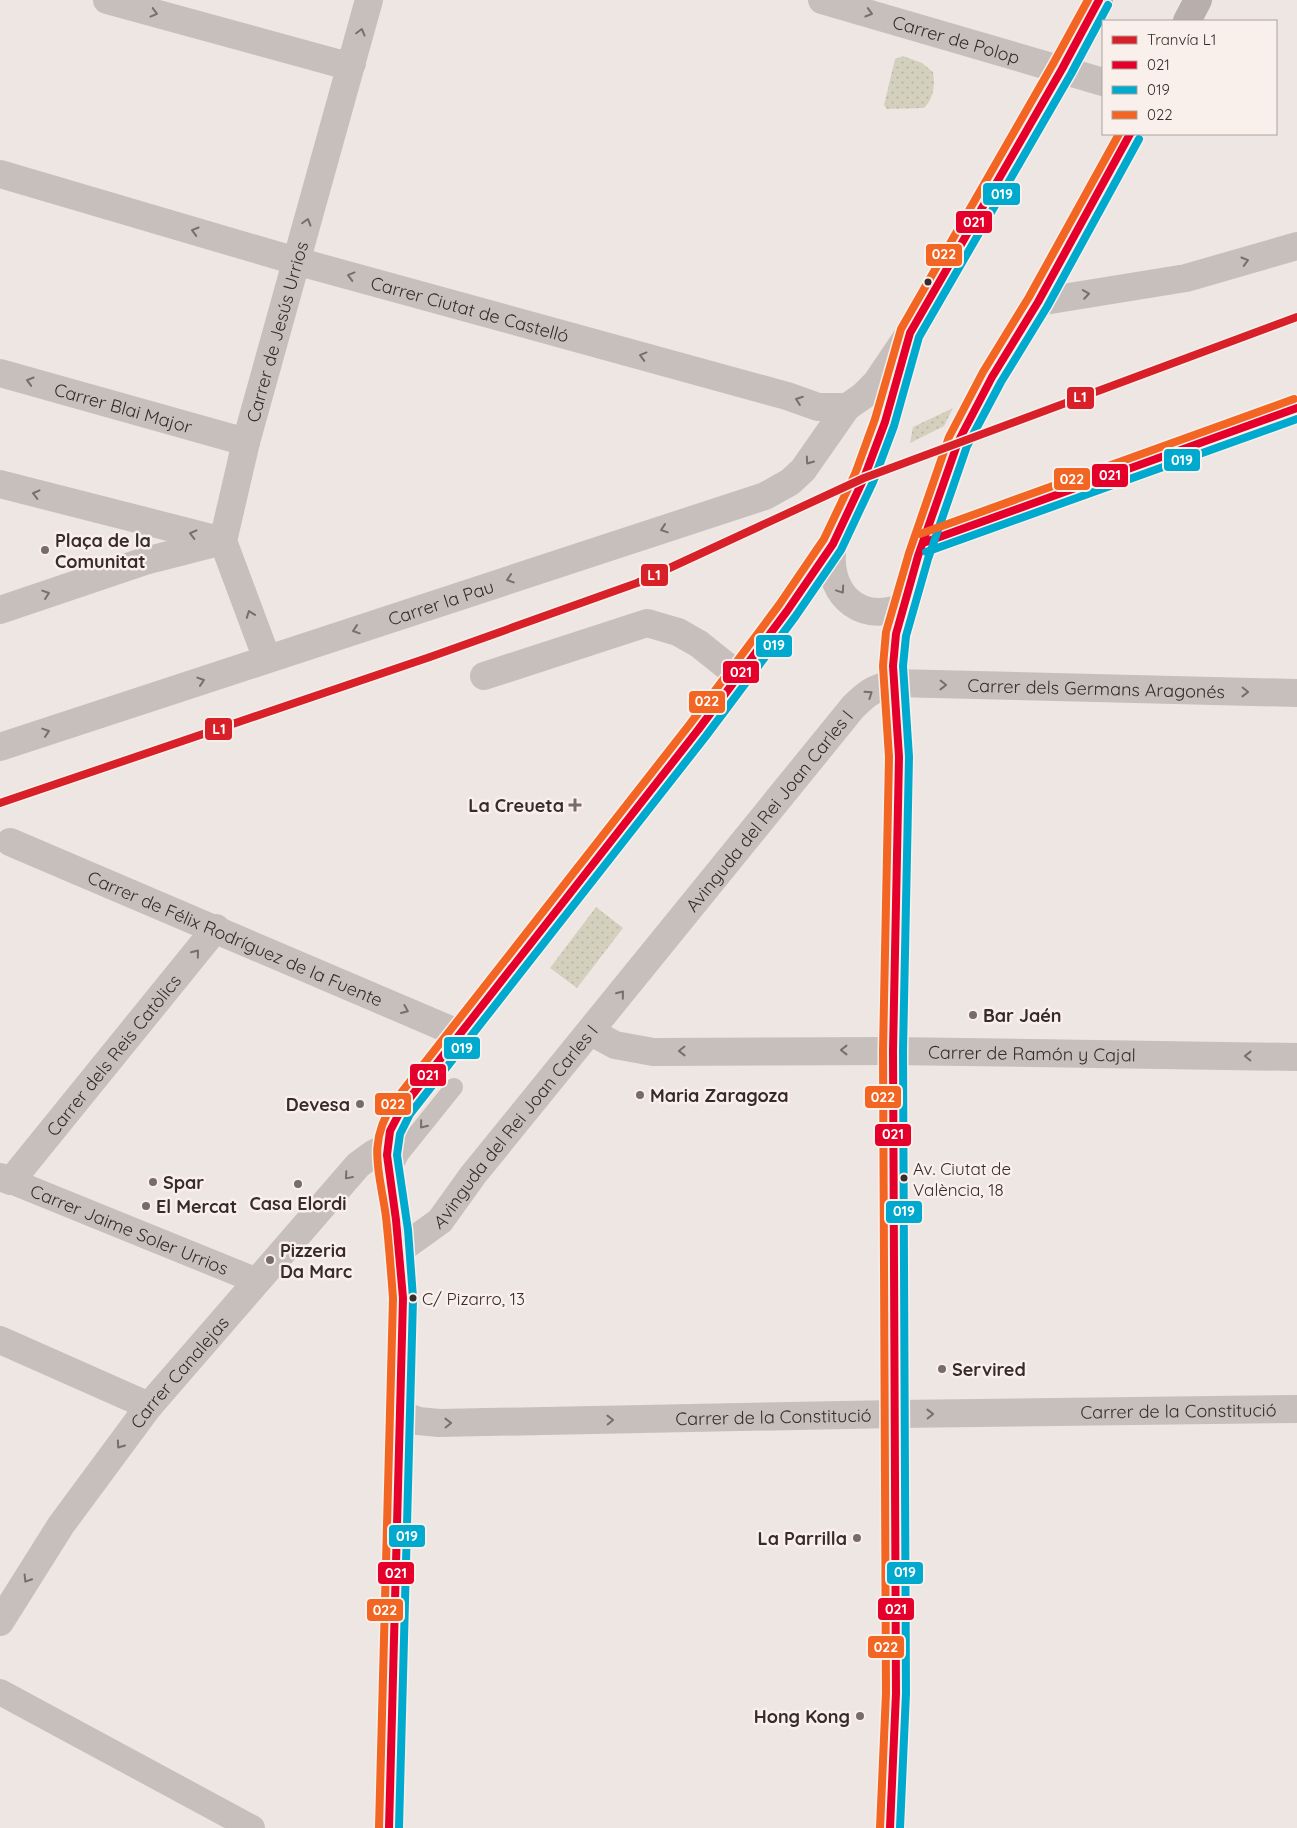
<svg xmlns="http://www.w3.org/2000/svg" width="1297" height="1828" viewBox="0 0 1297 1828" font-family="Quicksand,sans-serif">
<style>
.park{fill:url(#park-dots)}
.lines{fill:none;stroke-linecap:round;stroke-linejoin:round}
.service{stroke:#c7bfbc;stroke-width:18}
.pedestrian{stroke:#c7bfbc;stroke-width:26}
.minor{stroke:#c7bfbc;stroke-width:28}
.tertiary{stroke:#c7bfbc;stroke-width:28}
.secondary{stroke:#b8aeac;stroke-width:28}
.bus-1-casing{stroke:#f9f0eb;stroke-width:11}
.bus-2-casing{stroke:#f9f0eb;stroke-width:11}
.bus-3-casing{stroke:#f9f0eb;stroke-width:11}
.bus-1{stroke:#e4002b;stroke-width:8}
.bus-2{stroke:#00a9ce;stroke-width:8}
.bus-3{stroke:#f26522;stroke-width:8}
.tram-1-casing{stroke:#f9f0eb;stroke-width:11}
.tram-1{stroke:#d72028;stroke-width:8}
.oneway{stroke:#786e6c}
.bus-dot{fill:#382b2a;stroke:#f9f0eb;stroke-width:2}
.poi-dot{fill:#786c6b;stroke:#f9f0eb;stroke-width:2}
.labels{text-anchor:middle;dominant-baseline:central;stroke-width:5;stroke-linejoin:round;paint-order:stroke}
.bus-label{font-size:17px;fill:#382b2a;stroke:#f9f0eb;text-anchor:start}
.street-label{font-size:18px;fill:#382b2a;stroke:#f9f0eb}
.poi-label{font-size:18px;font-weight:bold;fill:#382b2a;stroke:#f9f0eb;text-anchor:start}
.line-badge{stroke:#f9f0eb;stroke-width:2}
.badge-label{font-size:14px;text-anchor:middle;font-weight:bold;fill:#fff}
</style>
<defs>
<pattern id="park-dots" width="8" height="8" patternUnits="userSpaceOnUse" patternTransform="scale(1.25)"><rect width="8" height="8" fill="#d3d1be"/><path d="M2 2h.1M6 6h.1" fill="none" stroke="#b6b4a3" stroke-width="1.8" stroke-linecap="round"/></pattern>
</defs>
<rect width="100%" height="100%" fill="#eee6e3"/>
<!-- park -->
<path class="park" d="M903,56l19,7 11,9c2,13 1,26 -9,36l-37,1 -3,-4 11,-46z
M953,408l-9,18 -34,17 3,-16z
M596,907l27,21 -46,60 -27,-20z"/>
<g class="lines">
<!-- service -->
<path class="service" d="M390,1173l11,-20 53,-66"/>
<!-- pedestrian -->
<g class="pedestrian">
<path id="s1" d="M11,1181l246,100"/>
<path d="M0,1692l252,136"/>
</g>
<!-- minor -->
<g class="minor">
<path d="M107,0l230,63h15"/>
<path id="s2" d="M822,0l281,82"/>
<path id="s3" d="M0,174l296,87 491,135 31,11h29l16,-11 13,-13 31,-46"/>
<path d="M1038,302l148,-24 111,-32"/>
<path id="s4" d="M0,373l246,69"/>
<path d="M0,484l223,57 -78,20 -145,49"/>
<path d="M833,544c-8,46 23,81 70,63"/>
<path id="s5" d="M267,659l-44,-118 23,-99 123,-442"/>
<path d="M484,676l163,-53 31,9 21,12 40,32"/>
<path id="s6" d="M0,747l765,-251 25,-14 13,-12 44,-63"/>
<path id="s7" d="M10,842l450,192"/>
<path id="s8" d="M591,1032l24,13 38,7 240,-1 404,6"/>
<path id="s9" d="M0,1177l11,4 205,-253"/>
<path id="s10" d="M401,1249l39,-28 33,-46 380,-468c15,-15 20,-18 41,-24l403,10"/>
<path d="M0,1340l149,66"/>
<path id="s11" d="M401,1414l17,7 21,2 456,-9 402,-5"/>
<path id="s12" d="M0,1622l61,-97 88,-119 209,-241 15,-11 14,-7"/>
</g>
<!-- tertiary -->
<path class="tertiary" d="M923,543l374,-135"/>
<!-- secondary -->
<path class="secondary" d="M1187,21l11,-21
M389,1828l14,-530c-2,-30 -4,-59 -8,-89 -3,-20 -9,-41 -8,-62 1,-15 7,-27 15,-39l296,-378 89,-119 46,-67 31,-66 21,-56 25,-89 152,-264 37,-69
M890,1828l6,-135 -3,-642 6,-294 -6,-91 3,-32 22,-78 40,-114 34,-65 46,-75 92,-168"/>
<!-- bus-1 casing -->
<g class="bus-1-casing">
<path id="bus-1" d="M923,543l374,-135
M389,1828l14,-530 -7,-78 -9,-65 3,-24 12,-23 296,-378 89,-119 46,-67 31,-66 21,-56 25,-89 152,-264 37,-69
M890,1828l6,-135 -3,-642 6,-294 -6,-91 3,-32 22,-78 40,-114 34,-65 46,-75 92,-168"/>
</g>
<!-- bus-2 casing -->
<g class="bus-2-casing">
<path id="bus-2" d="M926,552l371,-133
M399,1828l14,-530 -5,-68 -11,-75 3,-21 10,-20 296,-378 89,-119 46,-67 32,-68 21,-56 25,-89 152,-263 37,-69
M900,1828l6,-135 -3,-642 6,-294 -6,-91 3,-30 22,-77 39,-113 34,-64 46,-75 92,-168"/>
</g>
<!-- bus-3 casing -->
<g class="bus-3-casing">
<path id="bus-3" d="M920,534l374,-135
M379,1828l14,-530c-2,-27 -4,-54 -7,-81 -6,-45 -20,-73 8,-115l296,-378 89,-119 45,-66 31,-65 20,-55 26,-90 152,-265 35,-64
M880,1828l6,-135 -3,-642 6,-294 -6,-91 3,-34 23,-79 40,-116 34,-65 46,-75 90,-163"/>
</g>
<!-- bus-1 -->
<use href="#bus-1" class="bus-1"/>
<!-- bus-2 -->
<use href="#bus-2" class="bus-2"/>
<!-- bus-3 -->
<use href="#bus-3" class="bus-3"/>
<!-- tram-1 casing -->
<g class="tram-1-casing">
<path id="tram-1" d="M0,803l430,-146 207,-74 227,-105 433,-161"/>
</g>
<!-- tram-1 -->
<use href="#tram-1" class="tram-1"/>
</g>
<!-- one-way arrows -->
<defs><path id="oneway-chevron" d="M-2-3.5L2.5 0L-2 3.5" fill="none" stroke-width="1.6" stroke-linecap="round" stroke-linejoin="round" transform="scale(1.25)"/></defs>
<g class="oneway">
<use href="#oneway-chevron" transform="translate(154 13) rotate(15)"/>
<use href="#oneway-chevron" transform="translate(869 13) rotate(16)"/>
<use href="#oneway-chevron" transform="translate(361 32) rotate(-75)"/>
<use href="#oneway-chevron" transform="translate(307 222) rotate(-74)"/>
<use href="#oneway-chevron" transform="translate(195 231) rotate(-164)"/>
<use href="#oneway-chevron" transform="translate(1245 261) rotate(-16)"/>
<use href="#oneway-chevron" transform="translate(351 276) rotate(-165)"/>
<use href="#oneway-chevron" transform="translate(1086 294) rotate(-9)"/>
<use href="#oneway-chevron" transform="translate(643 356) rotate(-165)"/>
<use href="#oneway-chevron" transform="translate(30 381) rotate(-164)"/>
<use href="#oneway-chevron" transform="translate(799 400) rotate(-160)"/>
<use href="#oneway-chevron" transform="translate(809 461) rotate(125)"/>
<use href="#oneway-chevron" transform="translate(36 494) rotate(-166)"/>
<use href="#oneway-chevron" transform="translate(664 529) rotate(162)"/>
<use href="#oneway-chevron" transform="translate(193 534) rotate(-166)"/>
<use href="#oneway-chevron" transform="translate(510 579) rotate(162)"/>
<use href="#oneway-chevron" transform="translate(841 590) rotate(56)"/>
<use href="#oneway-chevron" transform="translate(46 594) rotate(-19)"/>
<use href="#oneway-chevron" transform="translate(250 614) rotate(-110)"/>
<use href="#oneway-chevron" transform="translate(356 630) rotate(162)"/>
<use href="#oneway-chevron" transform="translate(201 681) rotate(-18)"/>
<use href="#oneway-chevron" transform="translate(943 685) rotate(1)"/>
<use href="#oneway-chevron" transform="translate(1245 692) rotate(1)"/>
<use href="#oneway-chevron" transform="translate(869 694) rotate(-34)"/>
<use href="#oneway-chevron" transform="translate(46 732) rotate(-18)"/>
<use href="#oneway-chevron" transform="translate(196 953) rotate(-51)"/>
<use href="#oneway-chevron" transform="translate(621 994) rotate(-51)"/>
<use href="#oneway-chevron" transform="translate(405 1010) rotate(23)"/>
<use href="#oneway-chevron" transform="translate(844 1050) rotate(-180)"/>
<use href="#oneway-chevron" transform="translate(682 1051) rotate(179)"/>
<use href="#oneway-chevron" transform="translate(1248 1056) rotate(-179)"/>
<use href="#oneway-chevron" transform="translate(423 1125) rotate(129)"/>
<use href="#oneway-chevron" transform="translate(348 1176) rotate(131)"/>
<use href="#oneway-chevron" transform="translate(930 1414) rotate(-1)"/>
<use href="#oneway-chevron" transform="translate(610 1420) rotate(-1)"/>
<use href="#oneway-chevron" transform="translate(448 1423) rotate(-1)"/>
<use href="#oneway-chevron" transform="translate(120 1445) rotate(126)"/>
<use href="#oneway-chevron" transform="translate(27 1579) rotate(122)"/>
</g>
<!-- markers -->
<g class="bus-dot">
<circle cx="928" cy="282" r="4.5"/>
<circle cx="904" cy="1178" r="4.5"/>
<circle cx="413" cy="1298" r="4.5"/>
</g>
<g class="poi-dot">
<circle cx="45" cy="550" r="5"/>
<path d="M572.5 797.5h5v5h5v5h-5v5h-5v-5h-5v-5h5z"/>
<circle cx="973" cy="1015" r="5"/>
<circle cx="640" cy="1095" r="5"/>
<circle cx="360" cy="1104" r="5"/>
<circle cx="153" cy="1182" r="5"/>
<circle cx="298" cy="1184" r="5"/>
<circle cx="146" cy="1206" r="5"/>
<circle cx="270" cy="1260" r="5"/>
<circle cx="942" cy="1369" r="5"/>
<circle cx="857" cy="1538" r="5"/>
<circle cx="860" cy="1716" r="5"/>
</g>
<g class="labels">
<!-- bus labels -->
<g class="bus-label">
<text x="913" y="1168">Av. Ciutat de<tspan x="913" dy="21">València, 18</tspan></text>
<text x="422" y="1298">C/ Pizarro, 13</text>
</g>
<!-- street labels -->
<g class="street-label">
<text stroke="none"><textPath href="#s2" startOffset="140">Carrer de Polop</textPath></text>
<text stroke="none"><textPath href="#s3" startOffset="489">Carrer Ciutat de Castelló</textPath></text>
<text stroke="none"><textPath href="#s5" startOffset="342">Carrer de Jesús Urrios</textPath></text>
<text stroke="none"><textPath href="#s4" startOffset="128">Carrer Blai Major</textPath></text>
<text stroke="none"><textPath href="#s6" startOffset="464">Carrer la Pau</textPath></text>
<text stroke="none"><textPath href="#s10" startOffset="958">Carrer dels Germans Aragonés</textPath></text>
<text stroke="none"><textPath href="#s10" startOffset="574">Avinguda del Rei Joan Carles I</textPath></text>
<text stroke="none"><textPath href="#s7" startOffset="245">Carrer de Félix Rodríguez de la Fuente</textPath></text>
<text stroke="none"><textPath href="#s8" startOffset="445">Carrer de Ramón y Cajal</textPath></text>
<text stroke="none"><textPath href="#s9" startOffset="174">Carrer dels Reis Catòlics</textPath></text>
<text stroke="none"><textPath href="#s10" startOffset="169">Avinguda del Rei Joan Carles I</textPath></text>
<text stroke="none"><textPath href="#s1" startOffset="128">Carrer Jaime Soler Urrios</textPath></text>
<text stroke="none"><textPath href="#s12" startOffset="308">Carrer Canalejas</textPath></text>
<text stroke="none"><textPath href="#s11" startOffset="779">Carrer de la Constitució</textPath></text>
<text stroke="none"><textPath href="#s11" startOffset="374">Carrer de la Constitució</textPath></text>
</g>
<!-- poi labels -->
<g class="poi-label">
<text x="55" y="540">Plaça de la<tspan x="55" dy="21">Comunitat</tspan></text>
<text x="564" y="805" text-anchor="end">La Creueta</text>
<text x="983" y="1015">Bar Jaén</text>
<text x="650" y="1095">Maria Zaragoza</text>
<text x="350" y="1104" text-anchor="end">Devesa</text>
<text x="163" y="1182">Spar</text>
<text x="298" y="1203" text-anchor="middle">Casa Elordi</text>
<text x="156" y="1206">El Mercat</text>
<text x="280" y="1250">Pizzeria<tspan x="280" dy="21">Da Marc</tspan></text>
<text x="952" y="1369">Servired</text>
<text x="847" y="1538" text-anchor="end">La Parrilla</text>
<text x="850" y="1716" text-anchor="end">Hong Kong</text>
</g>
</g>
<g class="line-badge">
<rect x="982" y="182" width="39" height="24" rx="5" fill="#00a9ce"/>
<rect x="955" y="210" width="38" height="24" rx="5" fill="#e4002b"/>
<rect x="925" y="243" width="38" height="24" rx="5" fill="#f26522"/>
<rect x="1066" y="386" width="29" height="24" rx="5" fill="#d72028"/>
<rect x="1163" y="448" width="38" height="24" rx="5" fill="#00a9ce"/>
<rect x="1091" y="463" width="38" height="25" rx="5" fill="#e4002b"/>
<rect x="1053" y="467" width="38" height="24" rx="5" fill="#f26522"/>
<rect x="640" y="563" width="29" height="24" rx="5" fill="#d72028"/>
<rect x="755" y="634" width="38" height="24" rx="5" fill="#00a9ce"/>
<rect x="722" y="660" width="38" height="24" rx="5" fill="#e4002b"/>
<rect x="688" y="690" width="38" height="24" rx="5" fill="#f26522"/>
<rect x="204" y="717" width="29" height="24" rx="5" fill="#d72028"/>
<rect x="443" y="1036" width="38" height="24" rx="5" fill="#00a9ce"/>
<rect x="409" y="1063" width="38" height="24" rx="5" fill="#e4002b"/>
<rect x="864" y="1085" width="38" height="24" rx="5" fill="#f26522"/>
<rect x="374" y="1092" width="38" height="24" rx="5" fill="#f26522"/>
<rect x="874" y="1123" width="38" height="24" rx="5" fill="#e4002b"/>
<rect x="885" y="1200" width="38" height="24" rx="5" fill="#00a9ce"/>
<rect x="388" y="1524" width="38" height="24" rx="5" fill="#00a9ce"/>
<rect x="886" y="1561" width="38" height="24" rx="5" fill="#00a9ce"/>
<rect x="377" y="1561" width="38" height="24" rx="5" fill="#e4002b"/>
<rect x="877" y="1597" width="38" height="24" rx="5" fill="#e4002b"/>
<rect x="366" y="1598" width="38" height="24" rx="5" fill="#f26522"/>
<rect x="867" y="1635" width="38" height="24" rx="5" fill="#f26522"/>
</g>
<g class="badge-label">
<text x="1002" y="199">019</text>
<text x="974" y="227">021</text>
<text x="944" y="259">022</text>
<text x="1080" y="402">L1</text>
<text x="1182" y="465">019</text>
<text x="1110" y="480">021</text>
<text x="1072" y="484">022</text>
<text x="654" y="580">L1</text>
<text x="774" y="650">019</text>
<text x="741" y="677">021</text>
<text x="707" y="706">022</text>
<text x="219" y="734">L1</text>
<text x="462" y="1053">019</text>
<text x="428" y="1080">021</text>
<text x="883" y="1102">022</text>
<text x="393" y="1109">022</text>
<text x="893" y="1139">021</text>
<text x="904" y="1216">019</text>
<text x="407" y="1541">019</text>
<text x="905" y="1577">019</text>
<text x="396" y="1578">021</text>
<text x="896" y="1614">021</text>
<text x="385" y="1615">022</text>
<text x="886" y="1652">022</text>
</g>
<!-- legend -->
<rect x="1102" y="20" width="175" height="115" fill="#f9f0eb" stroke="#aca19e"/>
<rect x="1112" y="36" width="25" height="8" fill="#d72028" stroke="#aca19e"/>
<text x="1147" y="45" font-size="15" fill="#382b2a">Tranvía L1</text>
<rect x="1112" y="61" width="25" height="8" fill="#e4002b" stroke="#aca19e"/>
<text x="1147" y="70" font-size="15" fill="#382b2a">021</text>
<rect x="1112" y="86" width="25" height="8" fill="#00a9ce" stroke="#aca19e"/>
<text x="1147" y="95" font-size="15" fill="#382b2a">019</text>
<rect x="1112" y="111" width="25" height="8" fill="#f26522" stroke="#aca19e"/>
<text x="1147" y="120" font-size="15" fill="#382b2a">022</text>
</svg>
